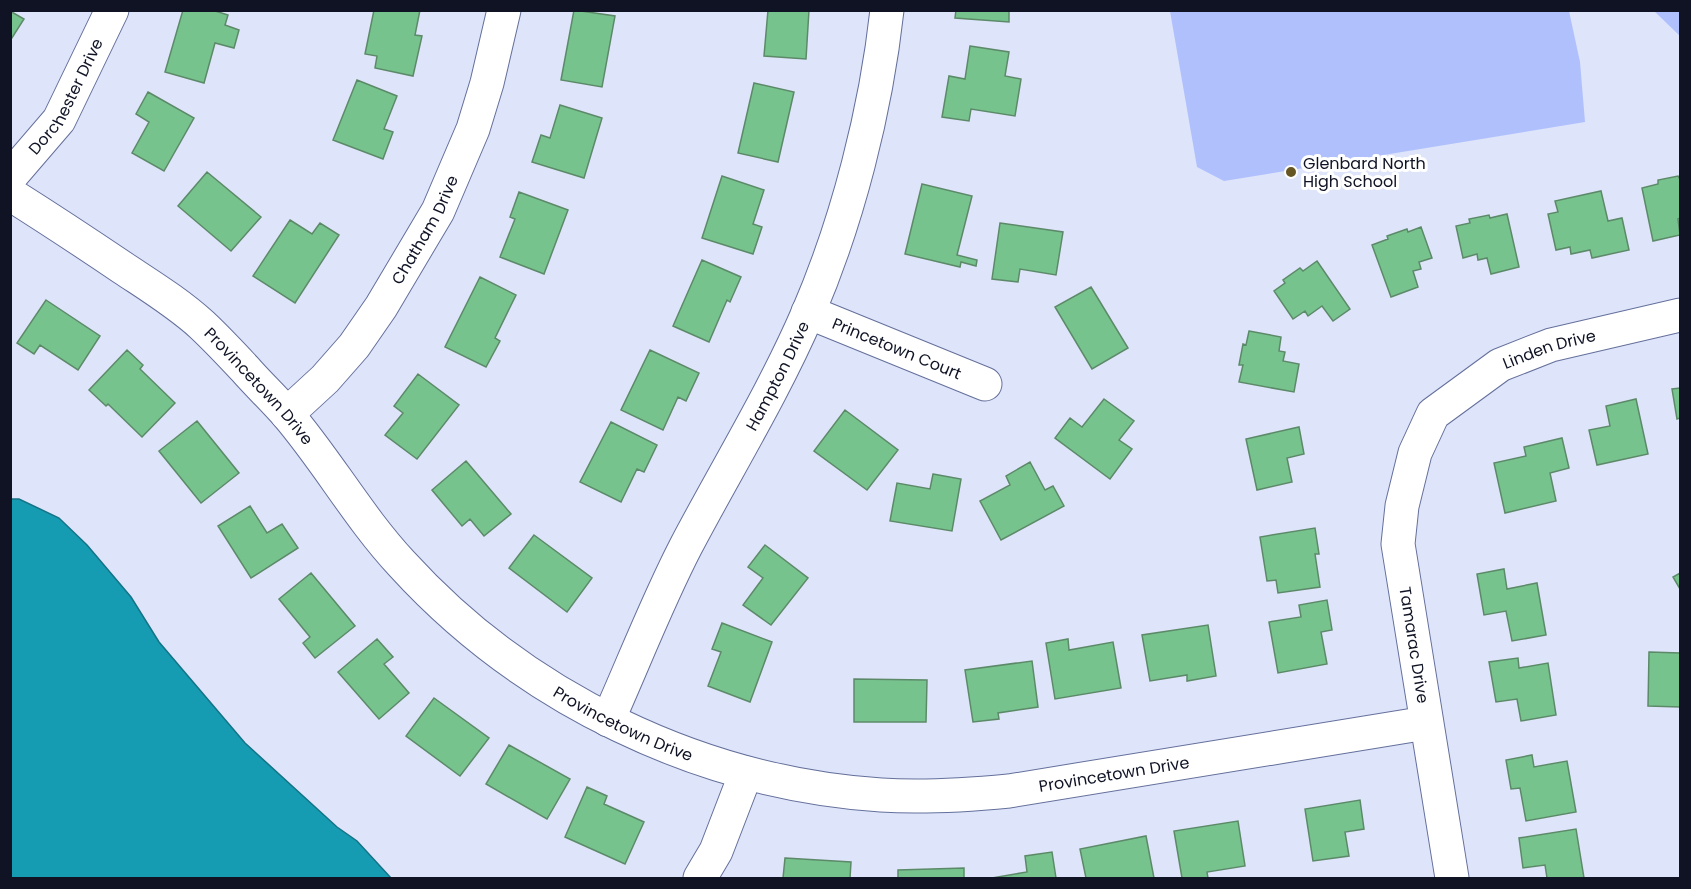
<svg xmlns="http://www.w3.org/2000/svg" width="1691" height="889" viewBox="0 0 1691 889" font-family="Poppins,sans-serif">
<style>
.green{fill:#afc0fd}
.water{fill:#169cb2;stroke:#147387;stroke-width:1.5}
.building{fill:#77c38e;stroke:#5c8a69;stroke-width:1.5}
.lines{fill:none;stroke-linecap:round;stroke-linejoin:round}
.minor-casing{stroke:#64709c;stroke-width:35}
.minor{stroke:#fff;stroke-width:33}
.poi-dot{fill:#655623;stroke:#fff;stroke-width:2}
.labels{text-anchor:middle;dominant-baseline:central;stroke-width:6;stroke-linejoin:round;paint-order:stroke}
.street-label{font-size:16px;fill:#0f1324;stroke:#fff}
.poi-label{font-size:16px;fill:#0f1324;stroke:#fff;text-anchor:start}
</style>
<rect width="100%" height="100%" fill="#dee4f9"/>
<!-- green -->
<path class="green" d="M1170,11h399l11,51 5,60 -361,59 -27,-14z
M1654,11h26v25z"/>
<!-- water -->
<path class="water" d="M11,499h8l40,19 28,27 44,52 28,45 86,101 92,84 20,14 34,37h-380z"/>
<!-- building -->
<path class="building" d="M183,10h29l16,5 -3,10 14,5 -5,18 -19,-5 -11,40 -39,-11z
M374,10h46l-5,25 7,1 -9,40 -38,-8 2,-12 -12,-2z
M574,10l41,6 -13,71 -41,-7z
M768,10h41l-3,49 -42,-3z
M956,10h53v12l-54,-4z
M10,11l14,8 -14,22z
M970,46l39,6 -4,24 16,3 -6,37 -44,-7 -2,12 -27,-4 7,-41 16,3z
M357,80l40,16 -13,33 9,3 -10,27 -50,-19z
M754,83l40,9 -16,70 -40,-9z
M148,92l46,26 -30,53 -32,-18 17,-31 -13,-8z
M560,105l42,13 -18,60 -52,-16 9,-27 9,3z
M207,172l54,45 -30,34 -53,-45z
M722,176l42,14 -11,34 9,3 -9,27 -51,-16z
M1678,176l2,3v39l-2,1 2,16 -27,6 -11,-53 16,-4v-4z
M922,184l50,12 -15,59 20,5 -1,6 -15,-4 -1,5 -55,-13z
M1601,191l7,30 14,-3 7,32 -37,8 -2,-8 -19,4 -1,-7 -14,3 -8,-36 10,-2 -3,-11z
M519,192l49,18 -24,64 -44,-17 15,-38 -5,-2z
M1507,214l12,53 -28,7 -4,-16 -9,2 -1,-6 -14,4 -7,-32 14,-3 -1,-4 20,-4 1,3z
M290,220l22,14 8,-11 19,12 -44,68 -42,-27z
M1000,223l63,9 -7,43 -36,-6 -2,13 -26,-3z
M1421,227l11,31 -13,4 2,7 -8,2 5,16 -27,10 -19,-52 16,-6 -1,-3 20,-7 1,3z
M702,260l39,17 -11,25 -3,-2 -18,42 -36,-16z
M1317,261l33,48 -17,12 -11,-15 -14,10 -3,-5 -12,8 -19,-28 11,-8 -2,-3 17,-12 3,3z
M480,277l36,18 -21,43 5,3 -14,26 -41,-20z
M1091,287l37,61 -36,21 -37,-62z
M46,300l54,36 -22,34 -38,-25 -6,9 -17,-11z
M1249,331l32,6 -2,14 6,1 -2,9 16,3 -5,28 -55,-10 4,-17h-4l4,-21 3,1z
M127,350l16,15 -3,4 35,34 -33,34 -34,-33 -2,2 -17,-16z
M650,350l49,23 -13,28 -8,-4 -15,33 -42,-20z
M418,374l41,31 -42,54 -32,-24 18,-22 -9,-7z
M1680,388v30l-3,1 -5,-30z
M1104,399l30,22 -15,19 13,9 -22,30 -55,-41 15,-20 12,9z
M1636,399l12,55 -51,11 -8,-35 21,-4 -4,-20z
M845,410l53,40 -31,40 -53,-39z
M197,421l42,52 -38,30 -42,-52z
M611,422l46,23 -13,27 -7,-3 -16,33 -41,-20z
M1299,427l5,27 -17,4 5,24 -35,8 -11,-51z
M1562,438l7,30 -19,5 6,28 -51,12 -11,-50 32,-7 -2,-9z
M466,461l45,53 -27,22 -14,-17 -8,7 -30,-36z
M1030,462l15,28 8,-4 11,20 -63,34 -21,-39 30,-16 -4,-9z
M933,474l28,5 -9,52 -62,-10 7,-38 33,6z
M250,506l17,27 15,-9 16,24 -47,30 -33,-52z
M1315,528l4,26h-4l5,33 -42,6 -2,-13 -9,1 -7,-44z
M534,535l58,43 -25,34 -58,-44z
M765,545l43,33 -37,47 -28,-20 20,-27 -15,-11z
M1504,569l3,20 30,-6 9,52 -34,6 -6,-30 -22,4 -7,-41z
M311,573l44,53 -40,32 -12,-15 7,-6 -31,-38z
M1680,573v16l-7,-12z
M1327,600l5,30 -11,2 6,32 -49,9 -9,-51 32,-5 -2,-12z
M722,623l50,19 -22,60 -42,-16 13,-34 -9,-3z
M1208,625l8,51 -29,5v-6l-37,6 -8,-46z
M377,639l16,18 -9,7 25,29 -30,26 -41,-47z
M1068,639l1,11 44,-8 8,46 -66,11 -9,-56z
M1649,652l31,1v54l-32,-1z
M1518,658l1,10 29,-5 8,52 -35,6 -4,-22 -21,3 -7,-40z
M1032,661l6,46 -40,6 1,6 -26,3 -8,-52z
M854,679l73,1 -1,42h-72z
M434,698l55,40 -29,38 -54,-40z
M509,745l61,34 -23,40 -61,-35z
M1532,755l2,12 33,-6 9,51 -50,9 -6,-33 -9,1 -5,-29z
M587,787l20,9 -3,8 40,18 -19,42 -60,-27z
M1360,800l4,29 -19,3 4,24 -36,5 -8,-52z
M1238,821l7,45 -38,6 1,6h-26l-8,-47z
M1576,829l8,49h-37l-2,-13 -22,3 -4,-30z
M1146,836l8,42h-68l-6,-29z
M1052,852l4,26h-64l35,-6 -2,-16z
M785,858l66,4 -1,16h-67z
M964,868v10h-66v-8z"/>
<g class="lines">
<!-- minor casing -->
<g class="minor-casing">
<g id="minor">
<path id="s1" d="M10,177l49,-57 53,-110"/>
<path id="s2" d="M10,194c38,24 76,49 113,74 27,18 55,35 79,57 15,14 29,29 43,44 13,15 28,29 42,45 41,48 72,104 115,150 122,134 298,219 479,231 43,3 86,0 128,-4l417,-68"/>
<path id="s3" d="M808,312l177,72"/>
<path id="s4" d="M287,414l38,-35 29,-33 27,-39 57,-96 35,-82 14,-46 17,-73"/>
<path id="s5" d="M608,720c26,-58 49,-118 78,-174 41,-78 87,-152 122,-233 40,-93 68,-203 79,-303"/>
<path d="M700,878l16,-27 30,-78"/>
<path id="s6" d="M1452,878l-54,-334 4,-38 13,-53 18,-39 67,-49 51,-20 129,-30"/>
</g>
</g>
<!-- minor -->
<use href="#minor" class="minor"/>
</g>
<!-- markers -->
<circle class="poi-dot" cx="1291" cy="172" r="6"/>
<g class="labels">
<!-- street labels -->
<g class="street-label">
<text stroke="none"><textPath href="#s1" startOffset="99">Dorchester Drive</textPath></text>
<text stroke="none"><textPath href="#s4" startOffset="232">Chatham Drive</textPath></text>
<text stroke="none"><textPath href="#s3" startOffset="96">Princetown Court</textPath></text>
<text stroke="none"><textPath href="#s6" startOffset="609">Linden Drive</textPath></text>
<text stroke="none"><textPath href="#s5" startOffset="384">Hampton Drive</textPath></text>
<text stroke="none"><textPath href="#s2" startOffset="316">Provincetown Drive</textPath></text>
<text transform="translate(1414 645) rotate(81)">Tamarac Drive</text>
<text stroke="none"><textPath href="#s2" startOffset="820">Provincetown Drive</textPath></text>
<text stroke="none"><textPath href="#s2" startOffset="1324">Provincetown Drive</textPath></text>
</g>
<!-- poi labels -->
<g class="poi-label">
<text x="1303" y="163">Glenbard North<tspan x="1303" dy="18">High School</tspan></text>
</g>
</g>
<!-- border -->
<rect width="1691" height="889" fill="none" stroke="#0f1324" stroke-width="24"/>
</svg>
